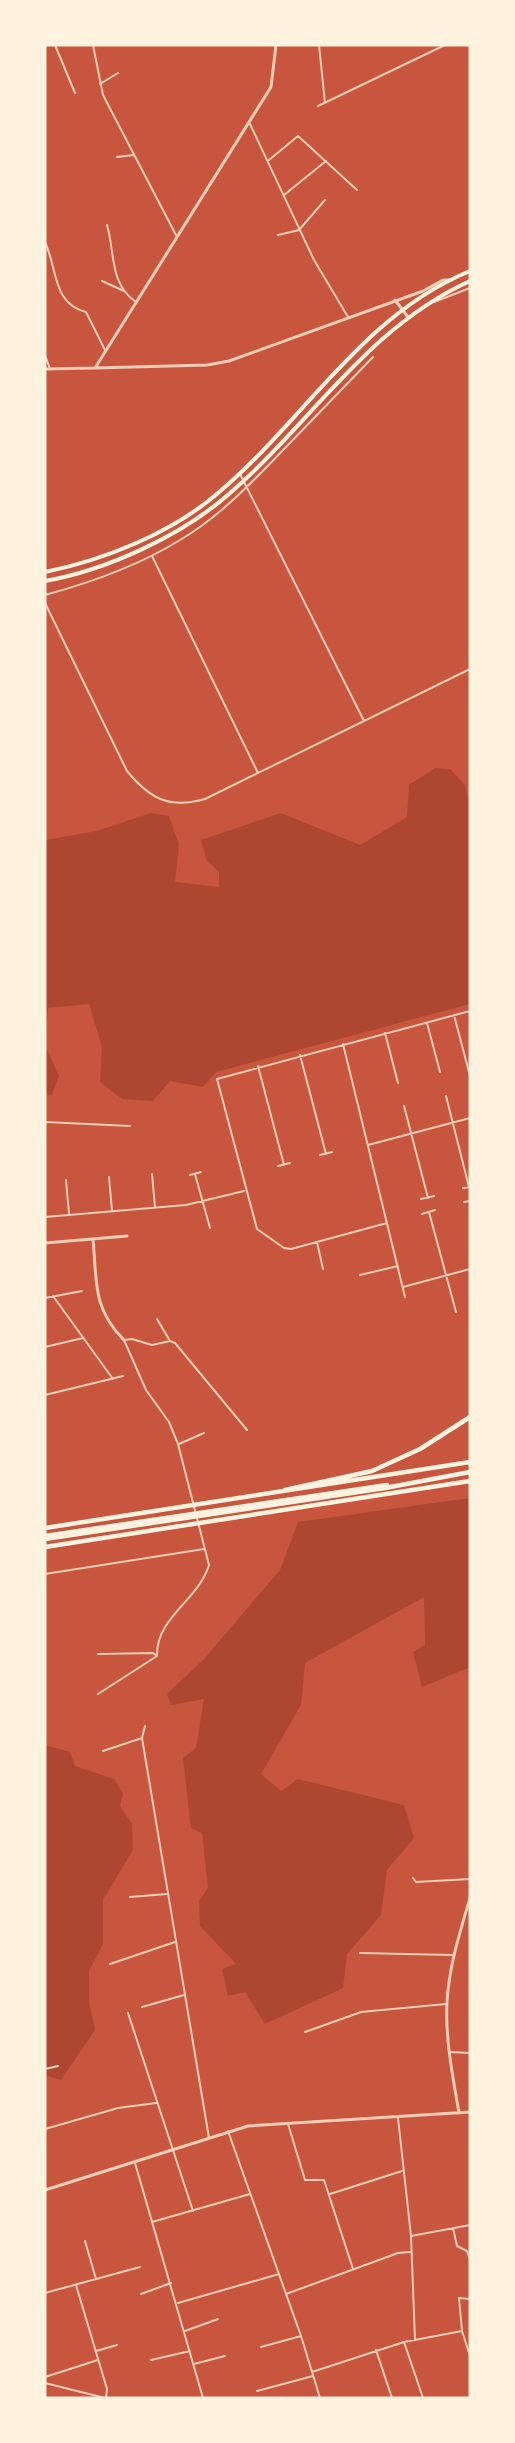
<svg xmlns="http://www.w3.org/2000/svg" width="515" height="2443" viewBox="0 0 515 2443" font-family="Figtree,sans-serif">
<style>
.green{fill:#ae4732}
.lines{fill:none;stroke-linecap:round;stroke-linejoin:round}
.minor{stroke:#f1ccb7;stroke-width:2}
.tertiary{stroke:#f1ccb7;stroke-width:3}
.primary{stroke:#fff3e0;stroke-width:4}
.motorway{stroke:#fff3e0;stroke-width:4.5}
</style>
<rect width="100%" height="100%" fill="#c8553d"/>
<!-- green -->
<path class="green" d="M435,768l15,1 15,16 5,22v197l-254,68 -13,15 -33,-6 -17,20 -31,-2 -22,-17 2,-35 -13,-43 -41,4 -3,32v-200l52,-9 54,-18 18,3 10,29 -4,37 44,5v-15l-12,-11 -6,-21 80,-27 79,32 47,-28 2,-32z
M45,1045l14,31 -7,19 -7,-1z
M470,1498v169l-48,20 -9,-35 12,-7 -1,-48 -119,66 -4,42 -40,69 20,17 17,-12 106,26 10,33 -27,32 -6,45 -34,39 -4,34 -78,36 -20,-32 -17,4 -6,-27 14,-5 -36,-38 -1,-25 9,-13 -6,-55 -11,-5 -8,-70 13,-10 8,-49 -33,6 -4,-11 37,-35 76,-89 18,-48z
M45,1745l25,7 5,14 39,13 9,15 -3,12 12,18 1,26 -30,50v44l-14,27v30l6,29 -34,50 -16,-5z"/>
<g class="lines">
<!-- minor -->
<path class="minor" d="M55,45l20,48
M93,45l10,50 74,142
M319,45l6,58
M100,84l18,-11
M318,106l127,-61
M250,124l64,136 34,57
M117,157l17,-2
M269,160l29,-24 59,54
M284,195l42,-34
M107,225c8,26 2,59 29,77
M278,235l21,-5 26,-30
M45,242c13,28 7,61 41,70l19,38
M102,281l22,10
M434,302l36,-14
M45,355l5,14
M240,474l124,247
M152,556l106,217
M45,595c48,-13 93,-29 135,-55 41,-24 74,-60 107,-94 28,-29 57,-59 86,-89
M45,603l82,168c23,28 42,38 78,28l265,-130
M454,1015l16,61
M427,1023l13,49
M385,1033l13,50
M343,1044l62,253
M300,1055l26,99
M258,1066l26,99
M446,1096l23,91
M404,1106l24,92
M45,1122l85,4
M368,1145l102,-27
M320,1155l12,-3
M278,1166l12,-3
M152,1174l3,33
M195,1174l15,54
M190,1175l11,-3
M109,1177l3,34
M66,1180l3,34
M463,1188l7,-1
M421,1199l13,-3
M464,1202l6,-1
M429,1212l27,100
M422,1214l13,-4
M45,1217l141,-12 58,-14
M387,1223l-96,26 -7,-1 -27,-19 -40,-150 253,-68
M317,1242l6,27
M360,1275l38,-9
M403,1287l67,-18
M53,1296l60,83
M45,1298l37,-7
M157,1319l13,22 5,2 72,87
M45,1347l38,-9
M45,1395l78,-19
M179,1444l25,-11
M45,1574l159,-25
M98,1654l55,-1 4,3
M157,1656c-1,-39 41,-55 52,-91l-31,-121 -9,-22 -23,-32 -22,-50 8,-1 20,6 18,-4
M98,1694l59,-38
M145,1726l-3,12 67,400
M103,1751l39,-13
M413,1878l3,4 54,-3
M130,1897l37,-3
M360,1953l93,2
M110,1964l65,-22
M142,2007l42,-12
M128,2013l65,198
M305,2032l56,-20 85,-8
M449,2052l21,1
M45,2069l13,-3
M398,2118l13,118 4,104
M288,2124l17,56h19l29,89
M45,2129l73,-21 38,-5
M228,2131l73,205 19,62
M135,2163l68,235
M330,2194l72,-23
M152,2222l98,-28
M453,2228l4,18 10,5 3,9
M411,2236l59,-11
M85,2241l11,38
M76,2285l31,104 -1,9
M45,2293l95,-26
M141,2294l30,-11
M286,2294l112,-41 12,-1
M470,2299l-11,-1 3,33 8,25
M178,2303l101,-29
M185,2331l33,-12
M404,2342l19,56
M261,2347l40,-11
M376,2350l16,48
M96,2351l21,-6
M151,2360l39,-9
M194,2364l31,-8
M312,2372l92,-30 58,-11
M45,2377l53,-17
M45,2383l60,15
M257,2391l56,-15"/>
<!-- tertiary -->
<path class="tertiary" d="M395,300l13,17
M95,368l112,-3 22,-4 194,-70 20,-11h7
M45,369l50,-1 176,-281 5,-42
M93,1239c4,42 -1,69 31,101
M45,1243l82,-7
M459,2113c-6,-36 -14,-74 -12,-111 2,-36 13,-70 23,-104
M45,2190l203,-64 222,-14"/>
<!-- primary -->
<path class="primary" d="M45,572c59,-12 127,-39 173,-79 86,-72 144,-178 252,-222
M45,581c62,-11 136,-45 184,-87 82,-71 139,-167 241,-213"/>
<!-- motorway -->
<path class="motorway" d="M285,1490l87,-19 48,-22 50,-32
M45,1528l425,-66
M45,1536l342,-51
M45,1539l340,-51 85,-16
M45,1547l425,-66"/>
</g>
<!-- border -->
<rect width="515" height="2443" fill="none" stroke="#fff3e0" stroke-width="93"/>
</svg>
